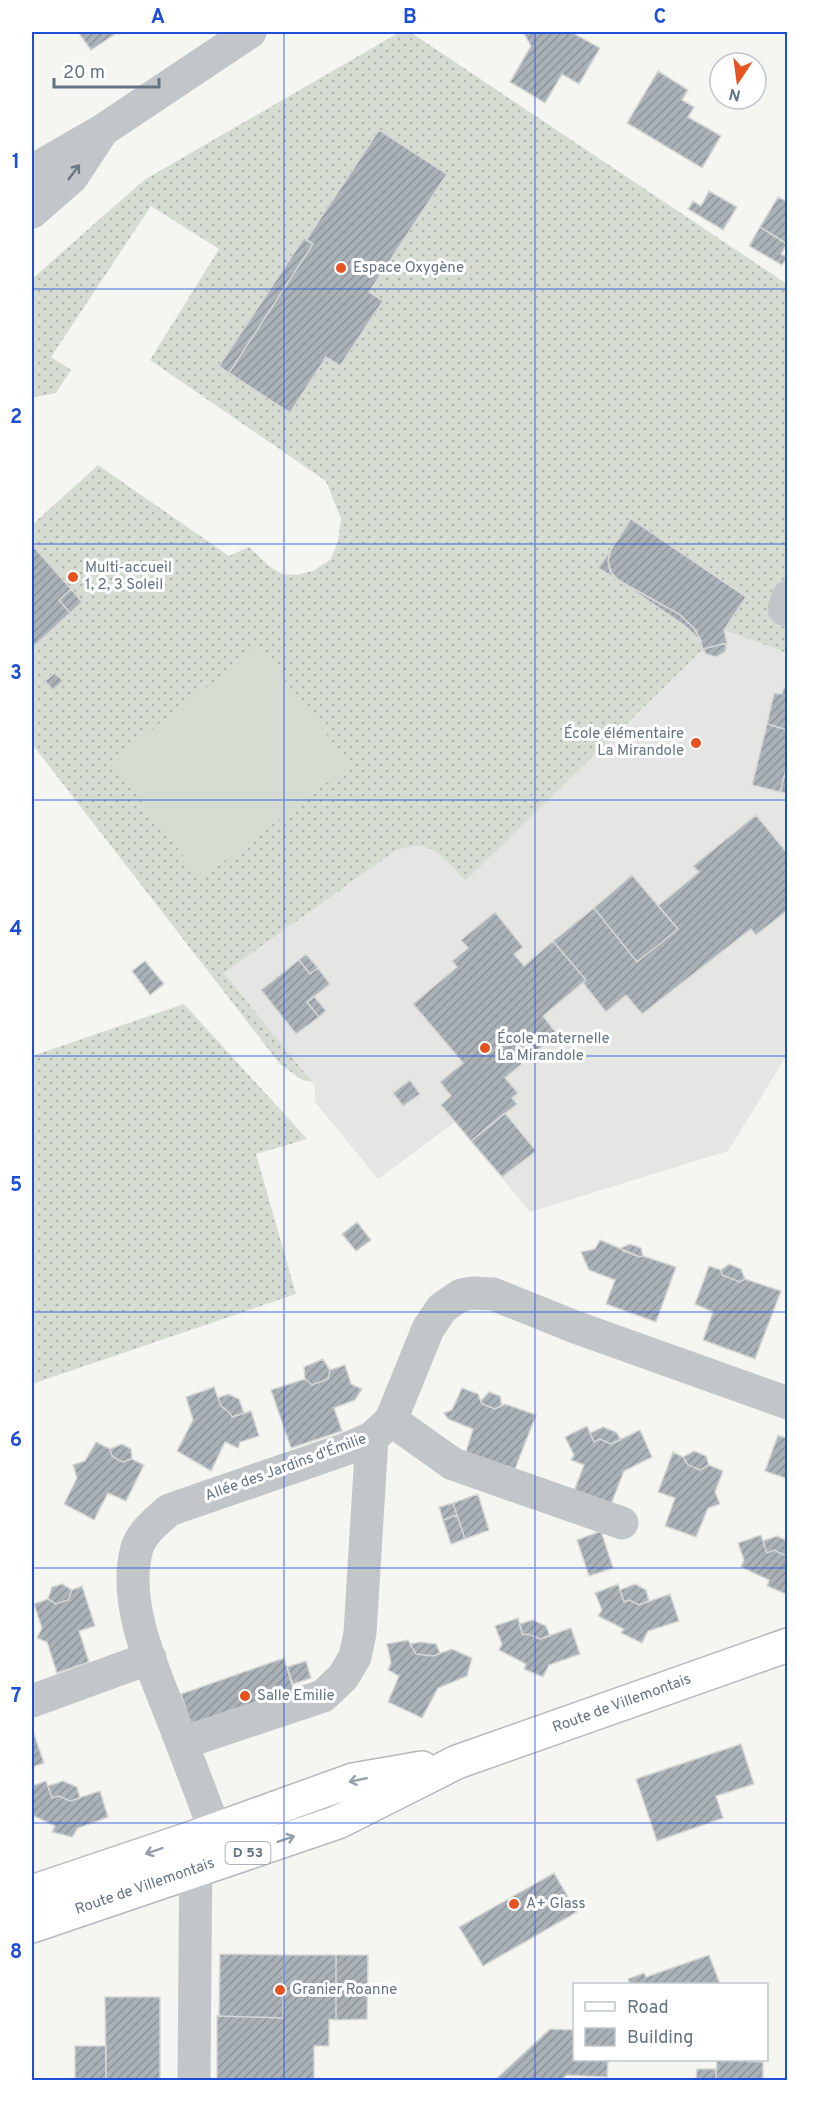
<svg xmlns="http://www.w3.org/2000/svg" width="819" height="2112" viewBox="0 0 819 2112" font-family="Overpass,sans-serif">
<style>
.built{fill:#e5e6e4}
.grass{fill:url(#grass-dots)}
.pitch{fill:#d6dcd2}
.building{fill:url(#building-hatch);stroke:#d6d6d4;stroke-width:1.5}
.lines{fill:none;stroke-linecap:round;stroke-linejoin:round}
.major-casing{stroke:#b5b9bd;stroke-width:36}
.minor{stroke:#c2c6c9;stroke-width:33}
.major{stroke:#fff;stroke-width:33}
.oneway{stroke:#687886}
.oneway2{stroke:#929ea8}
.grid{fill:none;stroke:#1d4ed8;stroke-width:1.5;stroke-opacity:0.55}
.poi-dot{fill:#e65220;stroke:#fff;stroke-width:2}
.labels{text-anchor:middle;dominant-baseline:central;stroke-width:6;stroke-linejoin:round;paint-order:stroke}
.shield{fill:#fff;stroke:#929ea8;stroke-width:1.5}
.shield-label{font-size:14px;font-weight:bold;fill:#637483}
.poi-label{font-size:15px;fill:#637483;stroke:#fff;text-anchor:start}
.street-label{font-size:15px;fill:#637483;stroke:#fff}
.neatline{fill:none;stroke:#1d4ed8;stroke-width:2}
.grid-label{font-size:20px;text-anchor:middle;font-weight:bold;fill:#1d4ed8}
</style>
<defs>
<pattern id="grass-dots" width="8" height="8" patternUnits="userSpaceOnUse" patternTransform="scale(1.5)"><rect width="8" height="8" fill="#d6dcd2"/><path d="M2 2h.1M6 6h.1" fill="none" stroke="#b1b7b0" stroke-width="1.8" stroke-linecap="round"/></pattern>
<pattern id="building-hatch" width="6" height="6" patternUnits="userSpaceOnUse" patternTransform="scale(1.5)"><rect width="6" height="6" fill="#aab2b8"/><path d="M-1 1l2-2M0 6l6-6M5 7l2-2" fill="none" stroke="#8e959b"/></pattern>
</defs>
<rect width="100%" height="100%" fill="#f5f5f1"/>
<!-- built -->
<path class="built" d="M631,519l115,78 -22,33 63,23v402l-59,96 -198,61 -75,-90 -77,57 -63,-77v-16l-91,-113 171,-122 12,-5 21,1 15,8 22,26 133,-313z"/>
<!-- grass -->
<path class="grass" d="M400,32h10l377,252v369l-63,-23 22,-34 -115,-77 -33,49c21,13 100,59 105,81l-238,232c-21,-24 -36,-45 -70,-30l-171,122 88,109 -10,-2 -22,-16 -248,-320v-219l66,-60 131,91 20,-9 20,19 13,8 14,1 17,-4 18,-12 7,-18 3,-22 -15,-38 -176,-121 69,-111 -68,-43 -100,151 20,13 -15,23 -24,5v-119l112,-99z
M184,1004l123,135 -51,15 40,140 -264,90v-328z"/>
<!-- pitch -->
<path class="pitch" d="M259,647l91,118 -149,114 -90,-118z"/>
<!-- building -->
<path class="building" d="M78,32h40l-27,18z
M523,32h48l29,16 -21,36 -17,-10 -17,29 -35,-21 21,-36z
M658,71l30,19 -6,10 12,7 -6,10 33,19 -19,32 -75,-45z
M379,130l68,44 -78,118 14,9 -43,65 -14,-9 -36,56 -61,-40 84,-129 -7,-4z
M709,191l28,16 -14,23 -35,-21 5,-8 8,5z
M778,197l10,5 -1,42 -27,-17z
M760,227l27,17 -6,10 6,3 -5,8 -33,-19z
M304,238l9,6 -84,129 -10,-7z
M631,519l115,78 -22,33 3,13 -24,6 -7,-19 -17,-16 -49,-27 -17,-11 -5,-14 2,-11z
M32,545l39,44 -12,11 11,13 -38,35z
M611,549l-3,13 2,9 8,9 -20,-12z
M618,580l61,34 14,13 9,15 -18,-17z
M71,589l11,13 -12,11 -11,-13z
M727,643l-2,9 -9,5 -10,-3 -3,-5z
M55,673l8,8 -10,9 -8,-9z
M784,687l4,1v42l-21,-6 7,-31 8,1z
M767,724l21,6v32l-8,30 -28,-7z
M788,762v31l-8,-1z
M756,815l32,39v56l-32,25 -5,-6 -109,85 -16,-19 -20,17 -23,-29 3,-3 -33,-39 41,-33 43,54 41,-33 -20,-23 41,-34 -6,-6z
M632,875l46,54 -41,33 -43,-54z
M495,912l28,35 -9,7 10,12 29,-25 33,39 -43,36 14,18 -52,44 13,15 -6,5 5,6 -46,37 -30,-36 10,-9 -11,-14 23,-19 -50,-59 44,-37 -5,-6 16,-13 -7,-8z
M306,954l12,14 -8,6 -11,-14z
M299,960l11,14 8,-6 12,16 -23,18 12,15 -23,17 -35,-44z
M145,961l19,23 -14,11 -18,-24z
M314,996l12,15 -7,6 -12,-15z
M410,1080l10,14 -17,12 -10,-13z
M505,1113l31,38 -34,26 -31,-36z
M357,1222l14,18 -15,11 -14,-17z
M600,1240l40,17 3,-1 33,11 -20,55 -50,-18 9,-24 -26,-10 -8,-18 14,-3z
M630,1244l11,4 2,8 -3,1 -17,-6 -2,-3z
M729,1264l12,5 4,10 -5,3 -18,-7 -1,-5z
M709,1266l12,4 1,5 18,7 5,-3 36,12 -26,68 -52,-19 10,-28 -18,-8z
M323,1359l7,11 -2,9 -16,6 -7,-6 -1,-12z
M345,1365l6,19 11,5 -7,11 -21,8 8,23 -51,17 -20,-58 34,-11 7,6 16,-6 2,-9z
M214,1387l7,19 9,7 2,4 19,-6 8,25 -19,6 -2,6 -13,-6 -14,29 -34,-20 16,-31 -7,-23z
M462,1388l16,6 4,10 13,5 10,-5 31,11 -21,54 -49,-17 7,-23 -25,-10 -4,-6 8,-3z
M489,1392l11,4 2,10 -7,3 -13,-5 -1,-3z
M228,1394l11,5 5,14 -12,4 -2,-4 -9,-7 -3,-8z
M587,1426l7,16 6,-3 11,5 29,-14 12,27 -28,14 -13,33 -37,-13 10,-26 -13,-5 3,-5 -9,-18z
M603,1427l13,5 5,8 -10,4 -11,-5 -6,3 -4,-9z
M778,1435l10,4v40l-23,-8z
M96,1442l14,7 2,7 10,6 10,-3 12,6 -18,36 -18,-8 -14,27 -30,-16 13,-26 -4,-13 12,-4z
M122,1444l9,5 1,10 -10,3 -10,-6 -2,-7z
M694,1451l12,5 3,9 -9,5 -12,-5 -5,-8z
M673,1452l10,5 5,8 12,5 9,-5 14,6 -8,21 5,12 -12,4 -12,29 -31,-11 10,-28 -17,-6z
M478,1494l11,36 -24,9 -12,-36z
M453,1503l4,12 -14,5 -4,-13z
M457,1515l8,24 -14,5 -8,-24z
M601,1531l12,37 -24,8 -12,-36z
M761,1535l6,18 7,-3 10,5 4,-1 -2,40 -19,-8 2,-6 -28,-13 3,-7 -6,-17z
M777,1536l11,5v13l-4,1 -10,-5 -7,3 -4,-12z
M62,1584l10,6 -4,10 -12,4 -8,-5 4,-12z
M618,1584l6,18 5,-2 10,5 31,-11 9,27 -31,10 -6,12 -21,-10 3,-4 -26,-13 4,-6 -7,-17z
M635,1584l11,6 3,11 -10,4 -10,-5 -5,2 -4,-12z
M82,1586l13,40 -16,5 10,31 -32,11 -10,-31 -10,-4 5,-10 -8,-24 14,-5 8,5 12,-4 4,-10z
M518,1618l5,17 5,-1 12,5 31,-11 9,26 -31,11 -6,12 -19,-8 2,-5 -27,-14 3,-6 -7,-18z
M533,1620l13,6 4,10 -10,3 -12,-5 -5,1 -4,-11z
M408,1640l8,14 17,2 19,-7 20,9 -5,18 -29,12 -16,30 -34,-16 11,-26 -11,-6 3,-7 -4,-19z
M420,1642l16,2 4,9 -7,3 -17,-2 -6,-10z
M284,1658l10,33 -102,36 -11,-33z
M306,1661l5,17 -18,6 -6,-17z
M32,1728l12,35 -12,4z
M741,1744l13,40 -38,12 7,22 -66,23 -21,-62z
M46,1781l6,17 7,-2 11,5 30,-10 8,26 -30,11 -6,9 -20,-5 3,-6 -23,-11v-29z
M63,1781l14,6 3,11 -10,3 -11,-5 -7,2 -4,-12z
M554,1873l23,39 -94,54 -24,-39z
M220,1954l64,1 -1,63 -64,-2z
M284,1955h52v65l-7,-1v27h-15v34h-97v-64l66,2z
M336,1955h32l-1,64 -31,1z
M709,1955l11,29h-90l-2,-5 16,-6 2,4z
M105,1997h55v83h-54z
M550,2029l24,1v30h34l-1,17 -40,-2 -6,5h-66z
M75,2046h31v34h-31z
M717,2060l46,2v18h-47z
M697,2069h19v11h-20z"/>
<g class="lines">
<!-- major casing -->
<g class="major-casing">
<path id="major" d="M32,1892l163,-55 158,-57 69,-12
M32,1926l306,-104 119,-60 331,-117"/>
</g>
<!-- minor -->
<path class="minor" d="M103,130l147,-98
M32,171l71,-41 -31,47 -40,35
M784,609l4,-12
M391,1420l62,44 169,59
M32,1701l118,-43
M182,1743l141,-47 20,-19 12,-20 5,-24 12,-195
M224,1856c-15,-43 -32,-86 -48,-128 -20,-53 -55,-123 -39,-180 5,-16 20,-27 32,-38l177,-61 26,-11 19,-18 37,-91 14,-21 19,-13 12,-2 20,1 82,33 213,76
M194,2080l2,-238"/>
<!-- major -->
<use href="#major" class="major"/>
</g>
<!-- one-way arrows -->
<defs><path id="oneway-shaft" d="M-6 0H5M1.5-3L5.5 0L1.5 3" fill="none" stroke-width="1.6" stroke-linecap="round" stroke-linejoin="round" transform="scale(1.5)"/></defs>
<use class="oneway" href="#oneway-shaft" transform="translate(74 172) rotate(-53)"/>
<g class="oneway2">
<use href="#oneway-shaft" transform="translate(358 1780) rotate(168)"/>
<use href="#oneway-shaft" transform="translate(286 1839) rotate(-19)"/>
<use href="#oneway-shaft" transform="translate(154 1851) rotate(161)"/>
</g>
<!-- grid -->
<path class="grid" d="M284,32v2048M535,32v2048M32,289h756M32,544h756M32,800h756M32,1056h756M32,1312h756M32,1568h756M32,1823h756"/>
<!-- markers -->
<g class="poi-dot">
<circle cx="341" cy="268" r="6"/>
<circle cx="73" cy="577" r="6"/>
<circle cx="696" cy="743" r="6"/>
<circle cx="485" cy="1048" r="6"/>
<circle cx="245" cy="1696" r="6"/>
<circle cx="514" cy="1904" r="6"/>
<circle cx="280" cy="1990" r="6"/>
</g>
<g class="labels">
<!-- shield labels -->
<rect class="shield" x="225.5" y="1842" width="45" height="22" rx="4.5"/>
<g class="shield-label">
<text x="248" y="1853">D 53</text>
</g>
<!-- poi labels -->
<g class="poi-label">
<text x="353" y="268">Espace Oxygène</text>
<text x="85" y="568">Multi-accueil<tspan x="85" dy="17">1, 2, 3 Soleil</tspan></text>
<text x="684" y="734" text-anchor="end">École élémentaire<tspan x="684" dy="17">La Mirandole</tspan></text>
<text x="497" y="1039">École maternelle<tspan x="497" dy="17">La Mirandole</tspan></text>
<text x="257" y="1696">Salle Emilie</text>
<text x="526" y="1904">A+ Glass</text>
<text x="292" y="1990">Granier Roanne</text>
</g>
<!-- street labels -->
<g class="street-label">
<text transform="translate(286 1468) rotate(-20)">Allée des Jardins d'Émilie</text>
<text transform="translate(622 1704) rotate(-20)">Route de Villemontais</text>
<text transform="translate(145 1887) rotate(-19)">Route de Villemontais</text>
</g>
</g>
<!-- border -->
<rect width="819" height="2112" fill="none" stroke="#ffffff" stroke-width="66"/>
<!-- legend -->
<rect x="573" y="1983" width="195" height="78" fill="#ffffff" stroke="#c1c7cd" stroke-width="1.5"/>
<rect x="585" y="2002" width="30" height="9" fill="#ffffff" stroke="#c1c7cd" stroke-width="1.5"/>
<text x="627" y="2013" font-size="18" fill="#637483">Road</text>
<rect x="585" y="2028" width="30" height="18" fill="url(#building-hatch)" stroke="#c1c7cd" stroke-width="1.5"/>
<text x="627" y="2043" font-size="18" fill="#637483">Building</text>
<!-- north arrow -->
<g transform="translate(738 81) rotate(193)"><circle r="28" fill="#ffffff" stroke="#c1c7cd" stroke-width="1.5"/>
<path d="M0-4.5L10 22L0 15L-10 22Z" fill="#e65220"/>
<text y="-9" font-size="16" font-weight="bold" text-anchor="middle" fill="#637483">N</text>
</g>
<!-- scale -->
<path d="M54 78v9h105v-9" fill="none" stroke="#637483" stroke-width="3"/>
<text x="63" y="78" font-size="18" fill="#637483" stroke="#ffffff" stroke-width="4.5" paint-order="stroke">20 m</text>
<rect x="33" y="33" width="753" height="2046" class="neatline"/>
<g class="grid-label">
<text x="158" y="23">A</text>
<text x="410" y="23">B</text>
<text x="660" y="23">C</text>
<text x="16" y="168">1</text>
<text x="16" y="423">2</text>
<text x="16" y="679">3</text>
<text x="16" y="935">4</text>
<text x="16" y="1191">5</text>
<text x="16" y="1446">6</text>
<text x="16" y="1702">7</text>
<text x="16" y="1958">8</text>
</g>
</svg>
